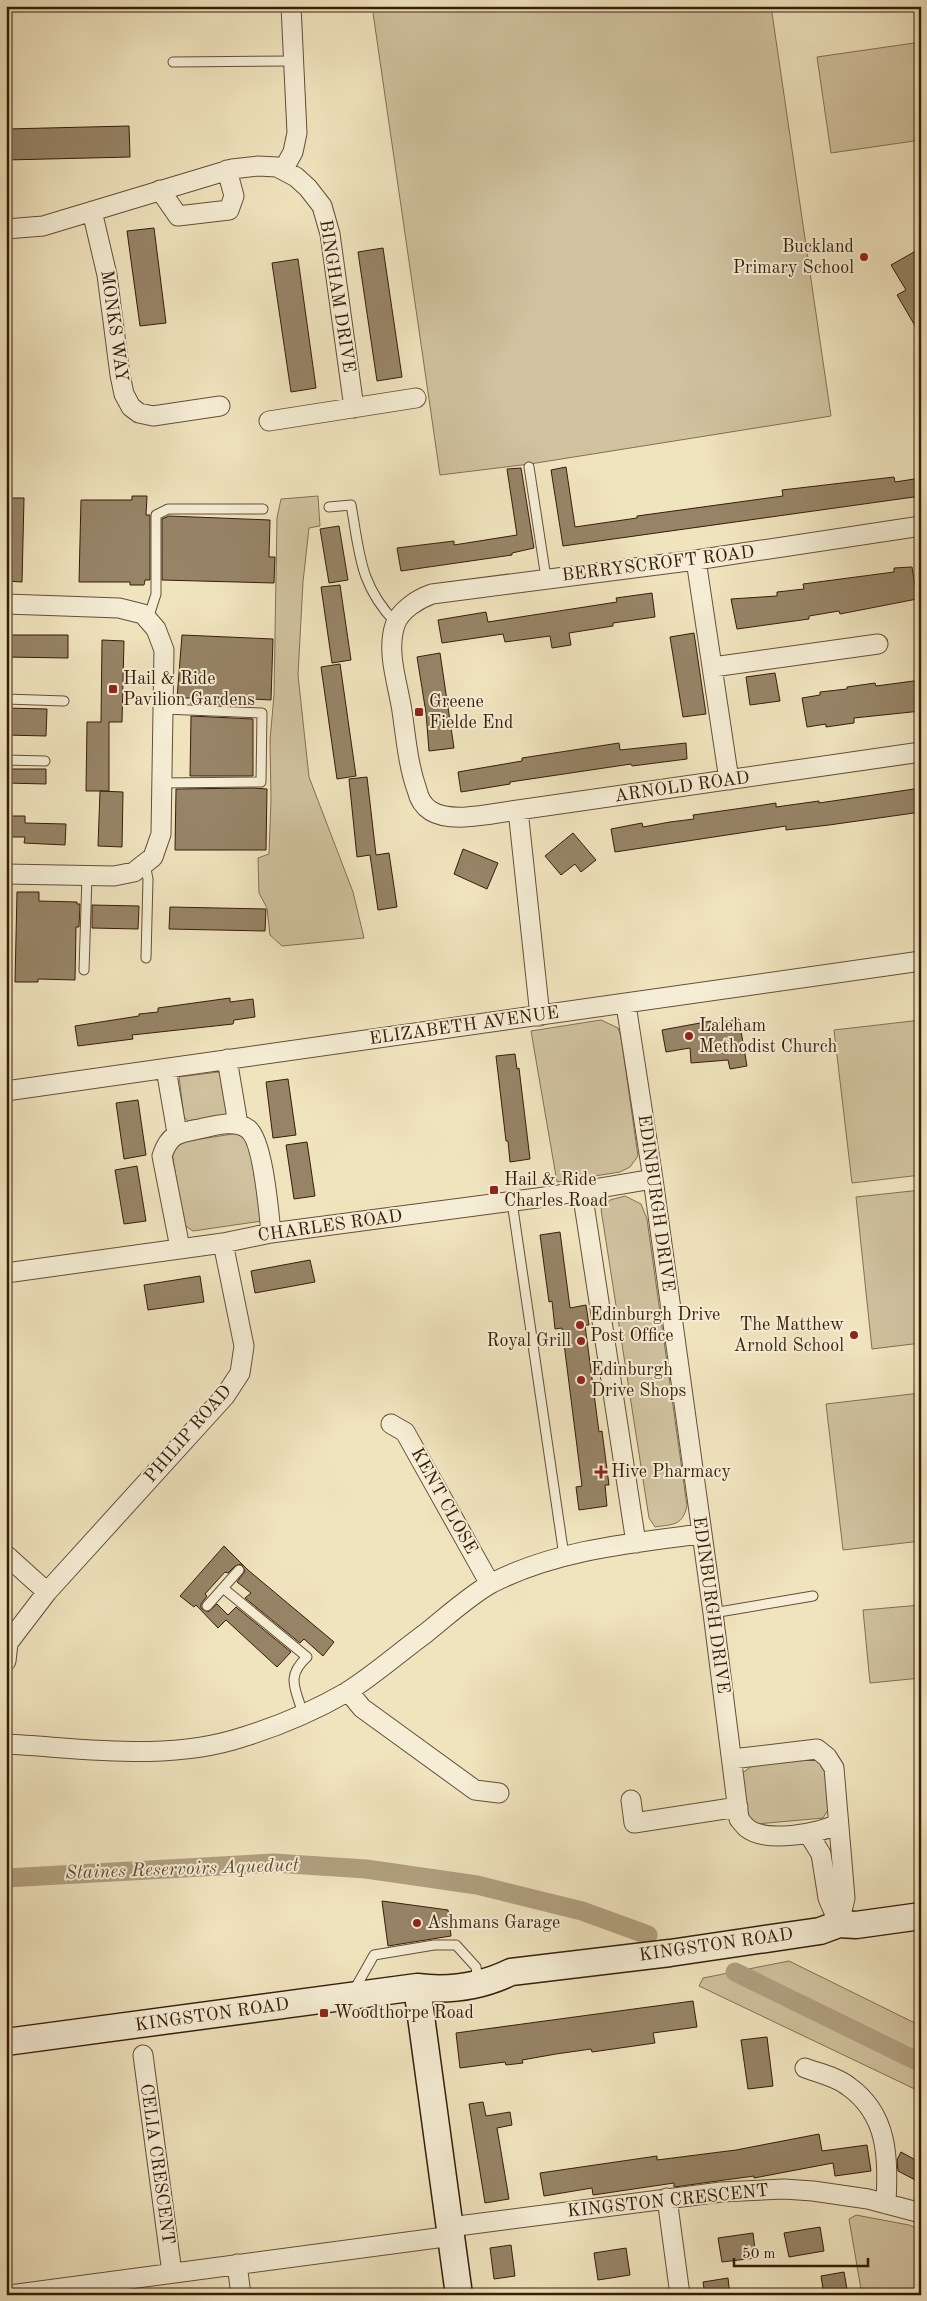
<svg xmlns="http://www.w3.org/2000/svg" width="927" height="2301" viewBox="0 0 927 2301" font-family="'Old Standard TT',serif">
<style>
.green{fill:#d0c29f;stroke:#837054}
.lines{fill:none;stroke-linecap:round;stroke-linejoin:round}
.canal{stroke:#b1a080;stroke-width:19}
.building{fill:#978467;stroke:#361d09}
.lane-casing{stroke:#644f36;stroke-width:11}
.street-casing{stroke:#644f36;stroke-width:21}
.secondary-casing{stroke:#361d09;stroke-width:29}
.lane{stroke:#f5edd5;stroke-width:9}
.street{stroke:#f5edd5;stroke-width:19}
.secondary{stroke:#f5edd5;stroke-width:26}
.poi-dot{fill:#8f2418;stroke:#f5edd5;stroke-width:2}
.labels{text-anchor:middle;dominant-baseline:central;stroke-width:4;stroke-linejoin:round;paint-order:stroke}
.poi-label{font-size:18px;fill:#361d09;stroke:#f5edd5;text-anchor:start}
.street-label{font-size:18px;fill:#361d09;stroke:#f5edd5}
.water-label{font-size:19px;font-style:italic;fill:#614b33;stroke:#f5edd5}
</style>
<rect width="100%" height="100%" fill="#f0e4be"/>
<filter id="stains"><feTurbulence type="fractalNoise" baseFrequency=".004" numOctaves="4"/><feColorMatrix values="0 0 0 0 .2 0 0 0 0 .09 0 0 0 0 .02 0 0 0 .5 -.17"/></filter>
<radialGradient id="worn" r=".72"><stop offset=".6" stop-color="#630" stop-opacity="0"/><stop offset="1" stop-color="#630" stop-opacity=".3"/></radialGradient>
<!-- green -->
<path class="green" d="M372,6h399l60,410 -301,48 -90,11z
M921,42v98l-90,13 -14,-96z
M318,496l2,30 -11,2 -6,54 -5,93 11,102 44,115 11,46 -82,8 -12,-11 -3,-27 -8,-15 -1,-35 11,-4 2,-54 -1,-60 4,-45 3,-177 4,-19z
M601,1020l17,8 3,9 17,119 -8,11 -10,5 -63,10 -26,-151z
M921,1020v155l-69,8 -18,-153z
M218,1072l3,3 7,38 -2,4 -37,5 -5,-5 -5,-40z
M239,1133l5,4 5,8 13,76 -69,10 -9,-6 -12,-72 2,-7 7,-4z
M921,1190v153l-49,6 -16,-152z
M625,1196l16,8 6,15 40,287c-5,20 -13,18 -32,21l-6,-9 -48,-309 9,-9z
M920,1393l1,148 -78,9 -17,-146z
M921,1605v73l-51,5 -7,-73z
M811,1755l13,10 5,43 -6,10 -66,6 -8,-5 -8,-45 11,-8z
M789,1961l132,65v66l-222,-106 4,-8z
M856,2215l53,10 12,5v65h-59l-13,-76z"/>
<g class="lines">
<!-- canal -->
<path class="canal" d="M6,1878l268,-15 92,6 111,16 105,26 66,24
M735,1972l186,91"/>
</g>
<!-- building -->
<path class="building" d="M129,126l1,31 -124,3v-31z
M154,228l12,95 -26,3 -13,-95z
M383,248l19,129 -25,4 -19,-129z
M921,248v88l-24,-41 9,-5 -15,-25z
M298,259l18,129 -25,4 -19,-129z
M566,467l9,60 62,-9v-2l146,-20 -1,-6 112,-13 1,5 26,-4v18l-358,50 -12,-76z
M521,468l13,80 -22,5v2l-111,16 -4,-23 57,-7v4l63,-10 -10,-66z
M132,496h15l-1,19h4v65h-5l-1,5h-14v-3h-51l2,-82h51z
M6,498h18l-2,84 -16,-1z
M169,516l101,4 -1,37h6l-1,26 -112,-3v-61z
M339,526l9,54 -19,3 -9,-54z
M912,567l5,32 -77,15 -1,-3 -30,5v3l-72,10 -6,-30 46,-3v-4l27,-3 -1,-5 91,-12v-4z
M340,585l11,75 -19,3 -11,-76z
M652,593l3,24 -42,6v3l-44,7 2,12 -19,3 -2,-12 -45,6 -2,-8 -61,9 -4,-23 48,-8 2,10 129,-20 -1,-4z
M694,633l12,81 -23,3 -13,-80z
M6,635h62v23l-62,-1z
M182,635l91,4 -2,61 -18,-1v7l-62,-2v-6h-14z
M102,640l22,1 -2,81h-13v69h-23l1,-69h14z
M440,653l14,95 -25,3 -3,-38 -9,-56z
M340,664l16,112 -19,3 -16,-112z
M775,673l5,28 -30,4 -4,-28z
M921,680v31l-67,7v5l-28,4v-3l-19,3 -5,-29 18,-3v-3l27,-3v-2l28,-4 1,3z
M6,708l41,1 -1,27 -40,-1z
M191,716l62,3v57h-63z
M619,743l1,7 66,-7 1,16 -55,7 -1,-2 -121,18v2l-49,8 -3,-20 64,-11v-3z
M6,769h40v15l-40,-1z
M367,777l9,78 13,-2 8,54 -19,3 -8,-55 -13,2 -8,-78z
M253,788l14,1 -1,61h-91l1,-61z
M921,788v24l-92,13 -43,5v-4l-171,26 -4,-23 31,-6 1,4 27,-5 24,-3 -1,-4 64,-9 19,-3v4l43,-6v2z
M100,791l23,1 -1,55 -24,-1z
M6,816h19v7l41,1 -1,21 -41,-2 1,-6h-19z
M573,833l23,27 -15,12 -6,-8 -14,11 -16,-19z
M463,849l35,14 -11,26 -33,-15z
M17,892h22v9l38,1v2h3l-1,23h-3l-1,53 -37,-1v3h-23z
M92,905l47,1 -1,23 -46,-1z
M170,907l96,2 -1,22 -96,-2z
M230,998v4l23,-3 2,18 -21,3 -1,4 -101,11 1,4 -55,7 -3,-20 64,-10v-2l19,-2v-4z
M739,1019l8,47 -17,3 -2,-9 -37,3 -1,-15 -24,4 -4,-22 49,-9v3z
M515,1054l2,15 2,-1 11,91 -20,3 -2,-21h-2l-10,-85z
M288,1079l8,56 -23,3 -7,-56z
M138,1100l8,55 -22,4 -8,-56z
M307,1142l8,54 -21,3 -8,-54z
M137,1166l9,55 -22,3 -9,-54z
M560,1232l10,76 16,-3 3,20h-4l14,107 3,-1 7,54h-4l2,21 -28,4 -3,-23 6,-1 -20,-158 -7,1 -3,-28 -3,1 -9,-67z
M310,1260l5,22 -60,11 -4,-22z
M200,1276l4,26 -56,8 -4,-25z
M224,1546l24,24 86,72 -11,14 -19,-17 -4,4 -55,-45 6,-5 -14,-11 8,-11 -4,-7 -6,2 -7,7 -3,-1 -20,22 2,2 -6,8v4l7,4 9,-8 11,11 8,-8 55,45 -14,15 -51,-47 -8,8 -22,-23 -2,2 -14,-11z
M382,1901l66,9 3,26 -63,10z
M693,2001l4,26 -44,6 2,10 -63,9 -1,-3 -35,5 -34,6 1,3 -17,2 -1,-3 -45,6 -4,-35z
M767,2037l6,49 -25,3 -7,-49z
M483,2102l3,14 24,-4 2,13 -15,3 12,71 -24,4 -16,-99z
M819,2134l3,17 45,-6 4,26 -36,5 -2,-13 -79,15v-2l-80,11v-4l-81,12 -1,-7 -48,8 -4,-23 117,-17v4l79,-10z
M901,2152l20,11v20l-23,-12 -1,-11z
M820,2227l4,24 -35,6 -5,-24z
M753,2233l3,25 -34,4 -4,-24z
M511,2245l4,31 -21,3 -4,-31z
M626,2248l4,27 -32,5 -4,-27z
M844,2272l4,23h-24l-3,-19z
M728,2278l2,17h-25l-2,-13z"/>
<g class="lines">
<!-- lane casing -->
<g class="lane-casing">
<path id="lane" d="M173,62l119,-1
M529,467l17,111
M329,507l22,-2c9,49 8,79 44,117
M148,619l8,-25v-79l12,-6h95
M6,699l58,2
M6,760l39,1
M162,783l99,-1 1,-69 -98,-4
M145,864l3,15 -2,79
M84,970l3,-94
M512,1202l52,354
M223,1588l16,-18
M207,1606l16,-18 84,69c-22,20 -11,32 -4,57
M713,1613l100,-17
M353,1992l21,-37 60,-10h22l20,22 2,14"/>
</g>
<!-- street casing -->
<g class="street-casing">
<path id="street" d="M283,170l10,-18 4,-19 -6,-127
M160,190l18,26 51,-6 5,-14 -7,-26
M92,211l15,64 13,100 4,19 7,13 8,6 14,3 67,-10
M6,229l37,-3 189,-57 26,-3 19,1 19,10 12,11 14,18 8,28 24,174
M269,421l147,-23
M921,526l-225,34 -264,34c-14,5 -32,16 -37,31 -9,27 3,59 7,86 4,27 6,54 15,79 2,9 6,16 14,21 21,13 63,2 87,-1l403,-58
M696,560l33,220
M6,604l113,4 24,6 13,15 8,21 -3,184 -8,23 -19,15 -20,4 -108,-2
M713,667l165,-23
M518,810l22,206
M626,1005l27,174 60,434 26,206c3,3 5,7 8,9 18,15 72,6 90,-4
M227,1059l11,65
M166,1069l11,64
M6,1091l915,-130
M582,1191l54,352
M180,1248l-18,-92c7,-22 16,-23 37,-27 14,-3 36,-10 49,0 15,11 21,84 23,104
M6,1273l217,-30 48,-10 281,-37 101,-17
M391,1424l14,8 85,152
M6,1555l41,37
M6,1661l2,-18 39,-51 178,-196 15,-23 4,-27 -21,-103
M348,1691l14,17 113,82 24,3
M6,1744c77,4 162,18 237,-7 36,-11 71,-26 104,-45 27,-17 53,-40 79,-59 20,-16 44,-38 66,-50 64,-33 139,-40 209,-49
M732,1759l85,-10 10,8 7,11 11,130 -6,26
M631,1800l3,23 104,-16
M808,1833l13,21 7,44 11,26
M143,2055l29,218
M805,2068c13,5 32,9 43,18 41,29 40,72 38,118
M667,2198l13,97
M450,2227l271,-35 63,-3 29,2 55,8 53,14
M237,2264l4,31
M10,2295l442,-59"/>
</g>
<!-- secondary casing -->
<g class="secondary-casing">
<path id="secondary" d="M417,1987l42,308
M6,2042l411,-55c32,4 65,-1 94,-15l159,-19 150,-22 19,-7 17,1 65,-9"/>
</g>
<!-- lane -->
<use href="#lane" class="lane"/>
<!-- street -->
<use href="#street" class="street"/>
<!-- secondary -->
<use href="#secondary" class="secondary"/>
</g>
<!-- markers -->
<g class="poi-dot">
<circle cx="864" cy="257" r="5"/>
<rect x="108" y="684" width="10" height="10" rx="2.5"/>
<rect x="414" y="707" width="10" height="10" rx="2.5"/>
<circle cx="689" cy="1036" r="5"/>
<rect x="489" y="1185" width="10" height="10" rx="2.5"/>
<circle cx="580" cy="1325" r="5"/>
<circle cx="854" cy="1335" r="5"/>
<circle cx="581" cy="1341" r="5"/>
<circle cx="581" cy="1380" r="5"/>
<path d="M598.5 1464.5h5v5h5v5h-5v5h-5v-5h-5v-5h5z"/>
<circle cx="417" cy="1923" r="5"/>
<rect x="319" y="2008" width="10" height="10" rx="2.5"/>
</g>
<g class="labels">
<!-- poi labels -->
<g class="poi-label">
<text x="854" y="247" text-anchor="end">Buckland<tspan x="854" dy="21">Primary School</tspan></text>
<text x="123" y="679">Hail &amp; Ride<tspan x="123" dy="21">Pavilion Gardens</tspan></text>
<text x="429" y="702">Greene<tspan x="429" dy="21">Fielde End</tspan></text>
<text x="699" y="1026">Laleham<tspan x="699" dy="21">Methodist Church</tspan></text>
<text x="504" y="1180">Hail &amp; Ride<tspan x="504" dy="21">Charles Road</tspan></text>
<text x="590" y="1315">Edinburgh Drive<tspan x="590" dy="21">Post Office</tspan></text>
<text x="844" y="1325" text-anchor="end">The Matthew<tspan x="844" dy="21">Arnold School</tspan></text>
<text x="571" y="1341" text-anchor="end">Royal Grill</text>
<text x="591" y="1370">Edinburgh<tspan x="591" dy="21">Drive Shops</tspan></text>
<text x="611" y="1472">Hive Pharmacy</text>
<text x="427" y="1923">Ashmans Garage</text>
<text x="334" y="2013">Woodthorpe Road</text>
</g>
<!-- street labels -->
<g class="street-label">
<text transform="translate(337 296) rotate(81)">BINGHAM DRIVE</text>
<text transform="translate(114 326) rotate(82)">MONKS WAY</text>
<text transform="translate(658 564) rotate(-7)">BERRYSCROFT ROAD</text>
<text transform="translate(682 787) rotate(-8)">ARNOLD ROAD</text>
<text transform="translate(464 1026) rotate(-8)">ELIZABETH AVENUE</text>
<text transform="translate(656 1203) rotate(82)">EDINBURGH DRIVE</text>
<text transform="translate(330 1226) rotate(-8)">CHARLES ROAD</text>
<text transform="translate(188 1434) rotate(-49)">PHILIP ROAD</text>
<text transform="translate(444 1501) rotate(61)">KENT CLOSE</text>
<text transform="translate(711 1605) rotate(82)">EDINBURGH DRIVE</text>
<text transform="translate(716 1945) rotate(-8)">KINGSTON ROAD</text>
<text transform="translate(212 2015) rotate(-8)">KINGSTON ROAD</text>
<text transform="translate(157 2164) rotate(82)">CELIA CRESCENT</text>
<text transform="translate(668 2201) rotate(-6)">KINGSTON CRESCENT</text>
</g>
<!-- water labels -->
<g class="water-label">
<text transform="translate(182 1870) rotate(-2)">Staines Reservoirs Aqueduct</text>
</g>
</g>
<!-- margin -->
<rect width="927" height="2301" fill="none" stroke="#f0e4be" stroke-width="25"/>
<rect x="8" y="8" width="912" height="2286" fill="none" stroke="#361d09" stroke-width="2.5"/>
<rect x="12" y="12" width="902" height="2276" fill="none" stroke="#361d09"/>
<!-- scale -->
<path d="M734 2258v8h134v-8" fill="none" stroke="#361d09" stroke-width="2.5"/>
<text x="742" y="2258" font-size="15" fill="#361d09" stroke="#f5edd5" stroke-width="4" paint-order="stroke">50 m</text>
<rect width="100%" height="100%" filter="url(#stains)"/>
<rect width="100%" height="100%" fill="url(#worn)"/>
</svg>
